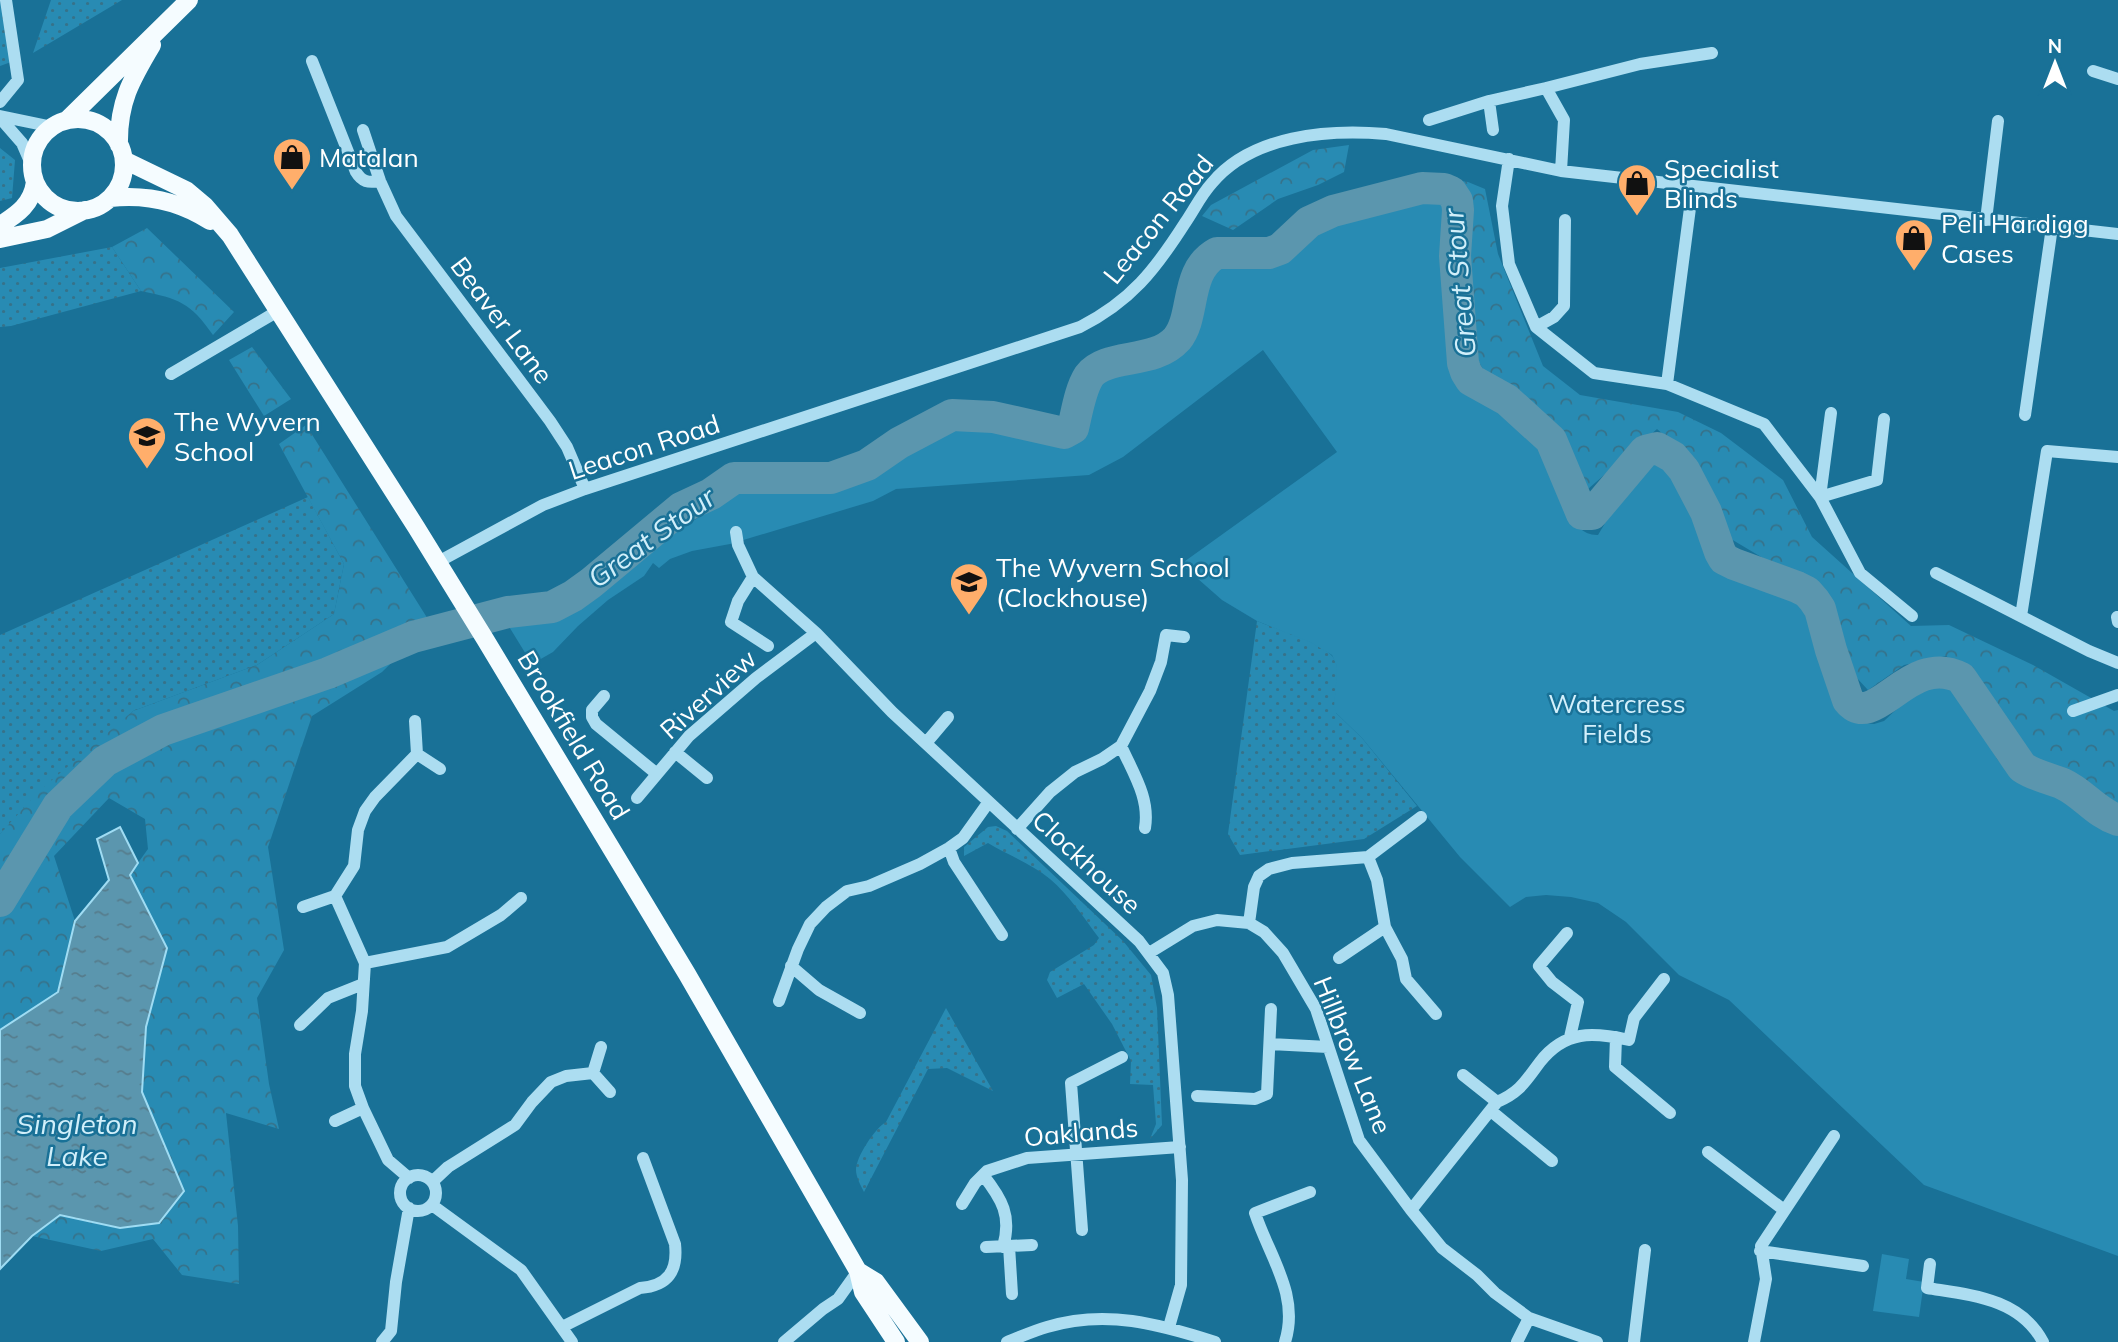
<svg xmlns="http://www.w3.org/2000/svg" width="2118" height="1342" viewBox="0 0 2118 1342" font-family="Mulish,sans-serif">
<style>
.grass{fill:url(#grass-dots)}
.forest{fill:url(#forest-crowns)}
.park{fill:#288bb3}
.water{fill:url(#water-ripples);stroke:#9fdcf3;stroke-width:2}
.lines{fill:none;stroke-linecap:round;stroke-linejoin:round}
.river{stroke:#5b96ae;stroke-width:32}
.minor{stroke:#acddf1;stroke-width:12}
.major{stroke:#f5fcff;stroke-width:18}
.labels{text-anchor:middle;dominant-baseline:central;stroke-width:5;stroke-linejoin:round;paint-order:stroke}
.poi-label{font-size:26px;fill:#fff;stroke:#197197;text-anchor:start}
.street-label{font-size:26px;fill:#fff;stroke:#197197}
.park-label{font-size:26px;fill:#d3f0fc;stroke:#197197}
.water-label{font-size:28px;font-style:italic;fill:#d1effa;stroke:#197197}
</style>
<defs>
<pattern id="grass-dots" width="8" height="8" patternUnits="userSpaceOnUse" patternTransform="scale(1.75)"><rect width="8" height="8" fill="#288bb3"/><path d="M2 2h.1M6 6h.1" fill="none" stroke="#36728a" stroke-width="1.8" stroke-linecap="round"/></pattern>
<pattern id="forest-crowns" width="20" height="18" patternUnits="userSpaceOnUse" patternTransform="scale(1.75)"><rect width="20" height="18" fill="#288bb3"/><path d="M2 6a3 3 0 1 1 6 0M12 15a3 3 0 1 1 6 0" fill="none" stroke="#36728a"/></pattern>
<pattern id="water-ripples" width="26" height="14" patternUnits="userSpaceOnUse" patternTransform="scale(1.75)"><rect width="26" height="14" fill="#5b96ae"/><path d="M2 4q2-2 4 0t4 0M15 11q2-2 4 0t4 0" fill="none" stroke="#567c8c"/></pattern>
</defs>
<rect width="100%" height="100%" fill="#197197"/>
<!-- grass -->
<path class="grass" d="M0,0h5l6,62 -11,4z
M51,0h71l-89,53z
M0,148l15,12 -3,38 -12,3z
M112,247l29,44 -130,35 -11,1v-59z
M308,497l36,67 -10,50 -77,51 -124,46 -133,123v-199z
M1257,621c18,8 72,22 79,41 4,14 1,35 0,51l26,25 55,68 -53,33 -124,16 -12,-21z
M996,826l11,5 116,110 28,34 6,33 5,117 -12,14 6,-15 -3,-39 -23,-1 1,-23 -19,-37 -28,-40 -27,14 -10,-18 3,-8 44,-27 5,-7c-15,-20 -30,-43 -49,-59 -18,-15 -42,-24 -62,-36l-24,13v-9l24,-20z
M946,1008l47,83 -46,-23 -19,1 -64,123c-3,-6 -8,-15 -8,-22 0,-13 19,-42 30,-48z"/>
<!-- forest -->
<path class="forest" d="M1349,145l-5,27 -26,13 -40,14 -45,31 -31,-14 9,-11 102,-55z
M1456,180l12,2 17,7 13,65 45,112 37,29 98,17 43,21 62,47 29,57 99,89 38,-1 84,40 81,46 4,-1v95l-12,-5 -36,-27 -40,-14 -58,-85 -26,-18 -42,9 -36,25 -12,-13 -22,-66 -20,-29 -41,-18 -47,-28 -19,-56 -30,-34 -20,-17 -69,60 -20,-43 -15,-25 -29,-23 -37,-21 -11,-21 -8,-53 -1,-108z
M147,228l87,84 -21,23c-23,-33 -34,-36 -72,-44l-29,-44z
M252,347l39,52 -27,17 -35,-56z
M306,425l125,199 -49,48 -70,44 -44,131 16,103 -27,48 12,86 10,45 -53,-16 12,113 1,58 -57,-9 -29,-36 -52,12 -69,-15 28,-21 60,13 63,-37 -41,-99 4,-65 21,-79 -37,-74 18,-25 -3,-30 -36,-21 -55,58 21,65 -17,71 -58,38v-196l39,-43 94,-80 124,-46 77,-51 10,-50 -65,-120z"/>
<!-- park -->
<path class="park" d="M1427,194l15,3c15,14 4,28 2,45 -2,18 1,35 2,53 1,24 3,47 8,70 5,26 25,28 45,40 18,11 40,31 50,49 13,23 15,82 49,81 12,-20 42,-72 62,-80l13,11 28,57 1,12 20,31 80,33 10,13 22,83 15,20 14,8 11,1 10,-3 32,-30 14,-7 13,-3 5,1 20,22 29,55 10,12 22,14 30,10 38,30 21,9v422l-194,-71 -195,-185 -50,-25 -53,-53 -28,-19 -27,-6 -25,-2 -20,2 -16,10 -50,-50 -98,-119 -26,-25 -2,-6 3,-34 -1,-9 -4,-9 -22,-13 -53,-21 -35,-21 -41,-36 156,-112 -74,-102 -140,107 -34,18 -193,14 -23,12 -143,43 -38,7 -22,8 -11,9 -6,-5 -9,13 -36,24 -30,26 -25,26 -21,12 -24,-39 33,-2 25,-11 71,-58 81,-48 15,-18c37,-4 75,8 112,-4 10,-3 21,-7 30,-12 14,-7 25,-21 38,-30 13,-10 32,-17 49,-20 34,-5 86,28 110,18 23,-10 20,-44 31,-64 20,-10 45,-7 64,-17 27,-14 26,-46 35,-71 5,-11 11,-18 19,-26l56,-3 51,-40z
M1882,1254l27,5 -3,20 18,3 -5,35 -46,-6z"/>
<!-- water -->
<path class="water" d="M120,827l18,36 -8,12 37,73 -21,79 -4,65 42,99 -25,32 -39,5 -60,-13 -28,21 -32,33v-239l58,-38 17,-71 34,-41 -12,-41z"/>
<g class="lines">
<!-- river -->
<path class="river" d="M0,901l58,-95 47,-45 58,-31 165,-57 85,-36 95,-25 44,-5 21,-11 18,-13 90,-75 30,-14 23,-16h97l36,-13 32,-22 53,-28 41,2 71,16 9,-5c4,-16 7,-38 16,-52 17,-23 65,-11 88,-37 19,-23 7,-68 40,-86h52l11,-4 29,-27 24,-11 89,-23 22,1 7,3 6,9 1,9 -3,46 8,107 3,9 5,8 36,20 44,40 31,74h10l53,-63 12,-3 16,9 11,13 22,42 14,40 4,7 10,5 63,23 10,5 7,8 6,9 11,41 17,50c27,33 61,-49 113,-22l61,89c13,9 27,11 41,17 20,9 33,29 55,36"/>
<!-- minor -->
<path class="minor" d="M312,61l44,111c6,10 12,11 24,9
M2093,71l25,8
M1546,88l94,-24 72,-11
M1489,101l4,29
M0,102l18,-22 -12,-80
M0,116l53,11
M0,118l22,25 10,23
M1429,120l60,-19 57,-13 18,32 -3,51
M363,130l17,51 16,35 154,205 17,26 18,42
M1509,159l-7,47 7,58 27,63 58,46 73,11 97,40 56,73 40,76 52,43
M1986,220l12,-99
M1536,327l18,-10 10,-11 1,-86
M171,374l107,-63
M1667,384l23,-176
M1831,413l-11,84 57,-17 7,-61
M2025,415l27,-188
M736,532l2,13 15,32 63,56 76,79 247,229 24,32 5,22 14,185 -1,105 -12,42
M438,562l105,-57 42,-16 495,-162c51,-26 75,-57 105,-104 9,-13 16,-28 27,-40 40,-48 116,-54 174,-49l175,37 557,63
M1936,573l153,78 29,12
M753,577l-15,24 -7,21 37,24
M2021,616l26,-165 71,6
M2117,617l1,5
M604,696l-12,14v7l4,7 61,50
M2073,711l45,-16
M415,721l2,33 23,15
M926,743l22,-26
M1121,746c12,27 29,52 24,82
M675,752l32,26
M637,798l52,-62 67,-58 60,-45
M1017,829l33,-37 25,-20 27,-13 19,-13 29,-55 11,-29 5,-27 18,2
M949,848l5,14 48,73
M1368,857l9,23 8,47 17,32 4,20 30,35
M335,896l30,67 -3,48 -7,43v32l8,22 25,52 21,18
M335,896l19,-30 4,-36 7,-19 10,-14 42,-43
M303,907l32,-11
M1249,923l5,-36 5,-11 10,-7 23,-6 76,-6 53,-40
M1567,933l-28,33 13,16 26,20 -8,35
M1149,953l44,-27 24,-6 32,3 15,9 19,21 33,56 43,131 52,70 31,38 35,27 18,18 34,25 68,24
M1339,958l46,-31
M365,963l82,-16 54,-32 20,-17
M791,966l28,24 41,23
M779,1001l19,-52 12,-25 16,-17 21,-16 22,-5 51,-22 29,-16 14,-10 25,-35
M300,1025l28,-27 35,-14
M1616,1037l-1,30 55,46
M1270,1044l58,3
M601,1047l-8,26 17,19
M1463,1075l34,27
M1197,1096l58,3 12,-5 4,-85
M1491,1111l61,50
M335,1121l28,-13
M1708,1152l76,58
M983,1175c19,24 29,41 20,72
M400 1193a18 18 0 1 1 36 0a18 18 0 1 1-36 0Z
M432,1182l16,-15 67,-42 17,-23 19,-20 15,-6 27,-3
M962,1204l13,-21 12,-12 40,-13 153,-11
M432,1205l89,65 51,72
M1411,1210l86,-108c23,-10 28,-20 43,-40 25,-32 53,-30 89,-22l5,-22 30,-39
M1082,1230l-11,-147 51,-26
M1009,1246l3,48
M986,1247l46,-2
M1760,1251l103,15
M1930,1264l-3,24c43,7 93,10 116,54
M562,1327l78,-39c28,-2 38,-17 35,-44l-32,-86
M382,1342l9,-11 5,-49 13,-74
M784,1342l39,-33 15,-10 20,-28
M1007,1342c13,-5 26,-11 40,-15 59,-18 112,-3 168,15
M1285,1342c15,-47 -16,-86 -30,-129l55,-21
M1517,1342l12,-24
M1634,1342l11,-92
M1754,1342l12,-63 -5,-33 73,-110"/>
<!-- major -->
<path class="major" d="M32 165a46 46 0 1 1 92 0a46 46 0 1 1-92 0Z
M67,120l122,-120
M119,145c-1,-42 12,-65 33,-100
M124,160l62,30 19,16 25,29 186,292 69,112 202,335 171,297 5,21 33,50
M110,198c36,-4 69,3 100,23
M0,225c18,-11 32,-21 35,-43
M0,239l47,-10 38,-19
M858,1271l18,11 44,60"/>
</g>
<!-- icons -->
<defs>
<g id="shop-pin" transform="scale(2.0125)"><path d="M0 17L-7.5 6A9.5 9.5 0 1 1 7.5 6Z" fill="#ffae6b" stroke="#197197"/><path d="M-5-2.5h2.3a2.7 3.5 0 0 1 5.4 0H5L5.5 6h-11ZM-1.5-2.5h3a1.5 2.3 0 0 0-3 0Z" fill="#111"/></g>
<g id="school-pin" transform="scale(2.0125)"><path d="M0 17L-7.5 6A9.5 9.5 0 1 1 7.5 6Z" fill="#ffae6b" stroke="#197197"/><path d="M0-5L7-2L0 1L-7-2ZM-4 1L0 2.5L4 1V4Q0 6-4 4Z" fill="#111"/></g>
</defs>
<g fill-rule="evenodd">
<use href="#shop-pin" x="292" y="157"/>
<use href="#shop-pin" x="1637" y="183"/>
<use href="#shop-pin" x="1914" y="238"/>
<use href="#school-pin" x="147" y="436"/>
<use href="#school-pin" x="969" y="582"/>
</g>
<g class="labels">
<!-- poi labels -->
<g class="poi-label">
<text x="319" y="157">Matalan</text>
<text x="1664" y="168">Specialist<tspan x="1664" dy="30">Blinds</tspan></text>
<text x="1941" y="223">Peli Hardigg<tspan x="1941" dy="30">Cases</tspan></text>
<text x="174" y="421">The Wyvern<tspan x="174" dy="30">School</tspan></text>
<text x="996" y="567">The Wyvern School<tspan x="996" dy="30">(Clockhouse)</tspan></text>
</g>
<!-- street labels -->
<g class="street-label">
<text transform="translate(1158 219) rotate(-51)">Leacon Road</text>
<text transform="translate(502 320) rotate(53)">Beaver Lane</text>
<text transform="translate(644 447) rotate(-18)">Leacon Road</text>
<text transform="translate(708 694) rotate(-42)">Riverview</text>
<text transform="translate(574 735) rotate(59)">Brookfield Road</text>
<text transform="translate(1087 862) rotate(43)">Clockhouse</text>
<text transform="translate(1353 1055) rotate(68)">Hillbrow Lane</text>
<text transform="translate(1081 1132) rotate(-5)">Oaklands</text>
</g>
<!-- park labels -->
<g class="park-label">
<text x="1617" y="703">Watercress<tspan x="1617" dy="30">Fields</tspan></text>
</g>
<!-- water labels -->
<g class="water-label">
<text transform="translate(1459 283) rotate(-95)">Great Stour</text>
<text transform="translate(651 537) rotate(-36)">Great Stour</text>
<text x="77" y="1123">Singleton<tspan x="77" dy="32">Lake</tspan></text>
</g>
</g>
<!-- north arrow -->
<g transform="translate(2055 63)" stroke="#197197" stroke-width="5" paint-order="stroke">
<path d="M0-5L12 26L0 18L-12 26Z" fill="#ffffff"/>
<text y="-10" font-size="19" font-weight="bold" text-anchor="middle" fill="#ffffff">N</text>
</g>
</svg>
